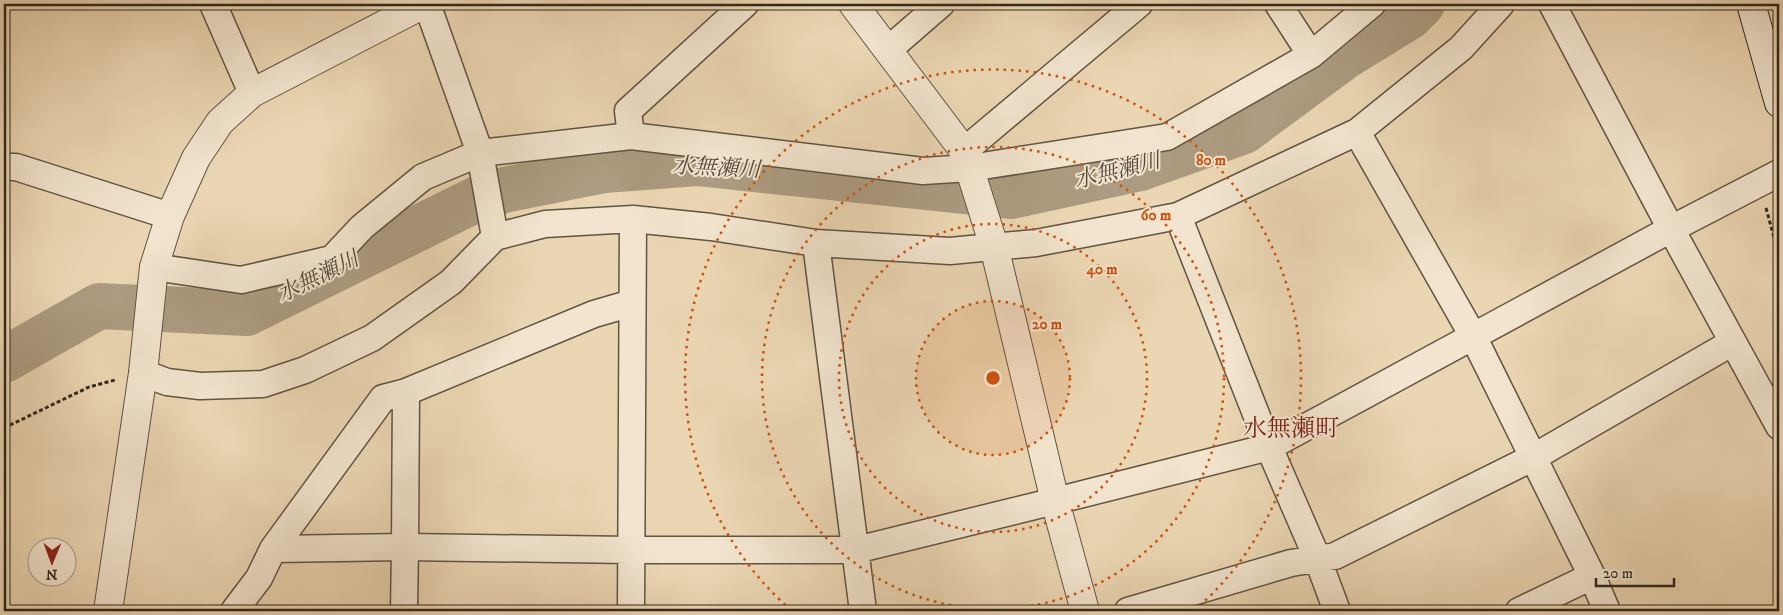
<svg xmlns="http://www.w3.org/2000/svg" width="1783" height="615" viewBox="0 0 1783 615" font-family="'IM FELL DW Pica','Noto Serif JP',serif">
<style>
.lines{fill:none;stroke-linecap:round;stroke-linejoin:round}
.river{stroke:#ac9b80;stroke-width:46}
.minor-casing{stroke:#605442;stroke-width:29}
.tertiary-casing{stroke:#605442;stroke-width:30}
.secondary-casing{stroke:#31281d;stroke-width:30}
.path{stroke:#31281d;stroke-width:3;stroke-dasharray:4 2.5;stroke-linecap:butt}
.minor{stroke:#f2e4ce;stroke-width:26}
.tertiary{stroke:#f2e4ce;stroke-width:28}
.secondary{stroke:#f2e4ce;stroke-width:28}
.ring{fill:none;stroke:#cd520f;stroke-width:2.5;stroke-dasharray:2.5 5}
.labels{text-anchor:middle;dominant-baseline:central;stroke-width:4;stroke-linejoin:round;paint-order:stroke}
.water-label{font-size:22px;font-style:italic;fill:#564a3b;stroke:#f2e4ce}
.quarter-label{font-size:24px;fill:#7a1f14;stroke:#f2e4ce}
.centre{fill:#cd520f;stroke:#f2e4ce;stroke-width:2.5}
.ring-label{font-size:15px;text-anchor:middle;font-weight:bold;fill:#cd520f;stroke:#f2e4ce;stroke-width:4;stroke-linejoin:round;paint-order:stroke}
</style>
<rect width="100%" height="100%" fill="#ebd6b3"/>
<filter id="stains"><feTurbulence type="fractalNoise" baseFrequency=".004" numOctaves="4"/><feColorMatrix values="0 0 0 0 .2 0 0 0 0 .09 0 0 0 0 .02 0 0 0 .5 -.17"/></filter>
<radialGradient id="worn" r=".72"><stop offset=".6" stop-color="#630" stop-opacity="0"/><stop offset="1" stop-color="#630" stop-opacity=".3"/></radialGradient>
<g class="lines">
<!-- river -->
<path class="river" d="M4,360l95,-54 148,7 230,-114 27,-9 100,-20 93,-7 314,33 129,-28 104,-37 100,-74 65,-40 13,-13"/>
<!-- minor casing -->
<g class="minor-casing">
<path id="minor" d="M213,4l39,89
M427,4l53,149 15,84
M1278,4l33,51
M1552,4l119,225 108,197
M888,50l53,-46
M1357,132l116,204 119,240 15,35
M631,136l-3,-25 117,-107
M964,151l175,-147
M4,167h12l154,49
M1178,216l91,231 49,113 19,51
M816,243l47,368
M154,267l87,13 91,-21 30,-32 61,-50 57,-24 151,-17 292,35 47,-3 197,-31 144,-82 61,-51
M143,373l24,9 33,4 63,-2 42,-14 67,-32 79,-56 44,-45 50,-13 88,-5 78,8 105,16 134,8 86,-8 142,-27 179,-84 104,-84 40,-44
M273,549l110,-151 23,-6
M234,611l25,-33 14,-29 132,-2 225,3h226l199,-49 214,-54 402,-218 108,-56
M404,611l1,-64 1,-155 188,-78 38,-11
M631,611l2,-392
M1128,611l163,-48 44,-7 199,-99 199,-115
M1519,611l73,-35"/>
</g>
<!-- tertiary casing -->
<g class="tertiary-casing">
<path id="tertiary" d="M853,4l111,147 30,95 61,255 30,110
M108,611l35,-238 11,-106 16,-51 26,-58 24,-36 32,-29 172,-89"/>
</g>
<!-- secondary casing -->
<g class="secondary-casing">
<path id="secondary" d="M1751,4l28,99"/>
</g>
<!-- path -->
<path class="path" d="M1766,208l13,48
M4,428l85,-41 26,-7"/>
<!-- minor -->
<use href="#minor" class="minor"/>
<!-- tertiary -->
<use href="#tertiary" class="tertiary"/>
<!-- secondary -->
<use href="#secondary" class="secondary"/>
</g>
<!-- distance rings -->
<circle cx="993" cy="378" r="77" fill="#cd520f" fill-opacity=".12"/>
<g class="ring">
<circle cx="993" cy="378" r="77"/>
<circle cx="993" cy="378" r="154"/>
<circle cx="993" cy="378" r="231"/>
<path d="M791 610A308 308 0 1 1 1195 610"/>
</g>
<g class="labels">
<!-- water labels -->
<g class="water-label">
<text transform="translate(716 168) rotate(3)">水無瀬川</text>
<text transform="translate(1117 171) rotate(-14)">水無瀬川</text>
<text transform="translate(318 277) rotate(-26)">水無瀬川</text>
</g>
<!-- quarter labels -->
<g class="quarter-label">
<text x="1291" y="429">水無瀬町</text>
</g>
</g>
<circle cx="993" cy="378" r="8" class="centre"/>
<g class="ring-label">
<text x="1211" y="165">80 m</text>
<text x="1156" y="220">60 m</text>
<text x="1102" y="274">40 m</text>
<text x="1047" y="329">20 m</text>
</g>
<!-- margin -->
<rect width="1783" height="615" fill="none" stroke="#ebd6b3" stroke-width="20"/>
<rect x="5" y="5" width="1773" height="605" fill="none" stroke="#31281d" stroke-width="2.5"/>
<rect x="10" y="10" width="1763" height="595" fill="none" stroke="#31281d"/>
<!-- north arrow -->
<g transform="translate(52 562) rotate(181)"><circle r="24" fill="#f2e4ce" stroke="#a59987"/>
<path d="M0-4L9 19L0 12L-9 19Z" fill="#8f2418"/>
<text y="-8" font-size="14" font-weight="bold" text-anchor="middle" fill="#31281d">N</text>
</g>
<!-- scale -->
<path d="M1596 578v8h78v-8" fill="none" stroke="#31281d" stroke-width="2.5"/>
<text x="1603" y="578" font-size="15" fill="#31281d" stroke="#f2e4ce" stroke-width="4" paint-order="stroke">20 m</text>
<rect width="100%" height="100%" filter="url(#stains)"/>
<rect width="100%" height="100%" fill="url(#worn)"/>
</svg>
